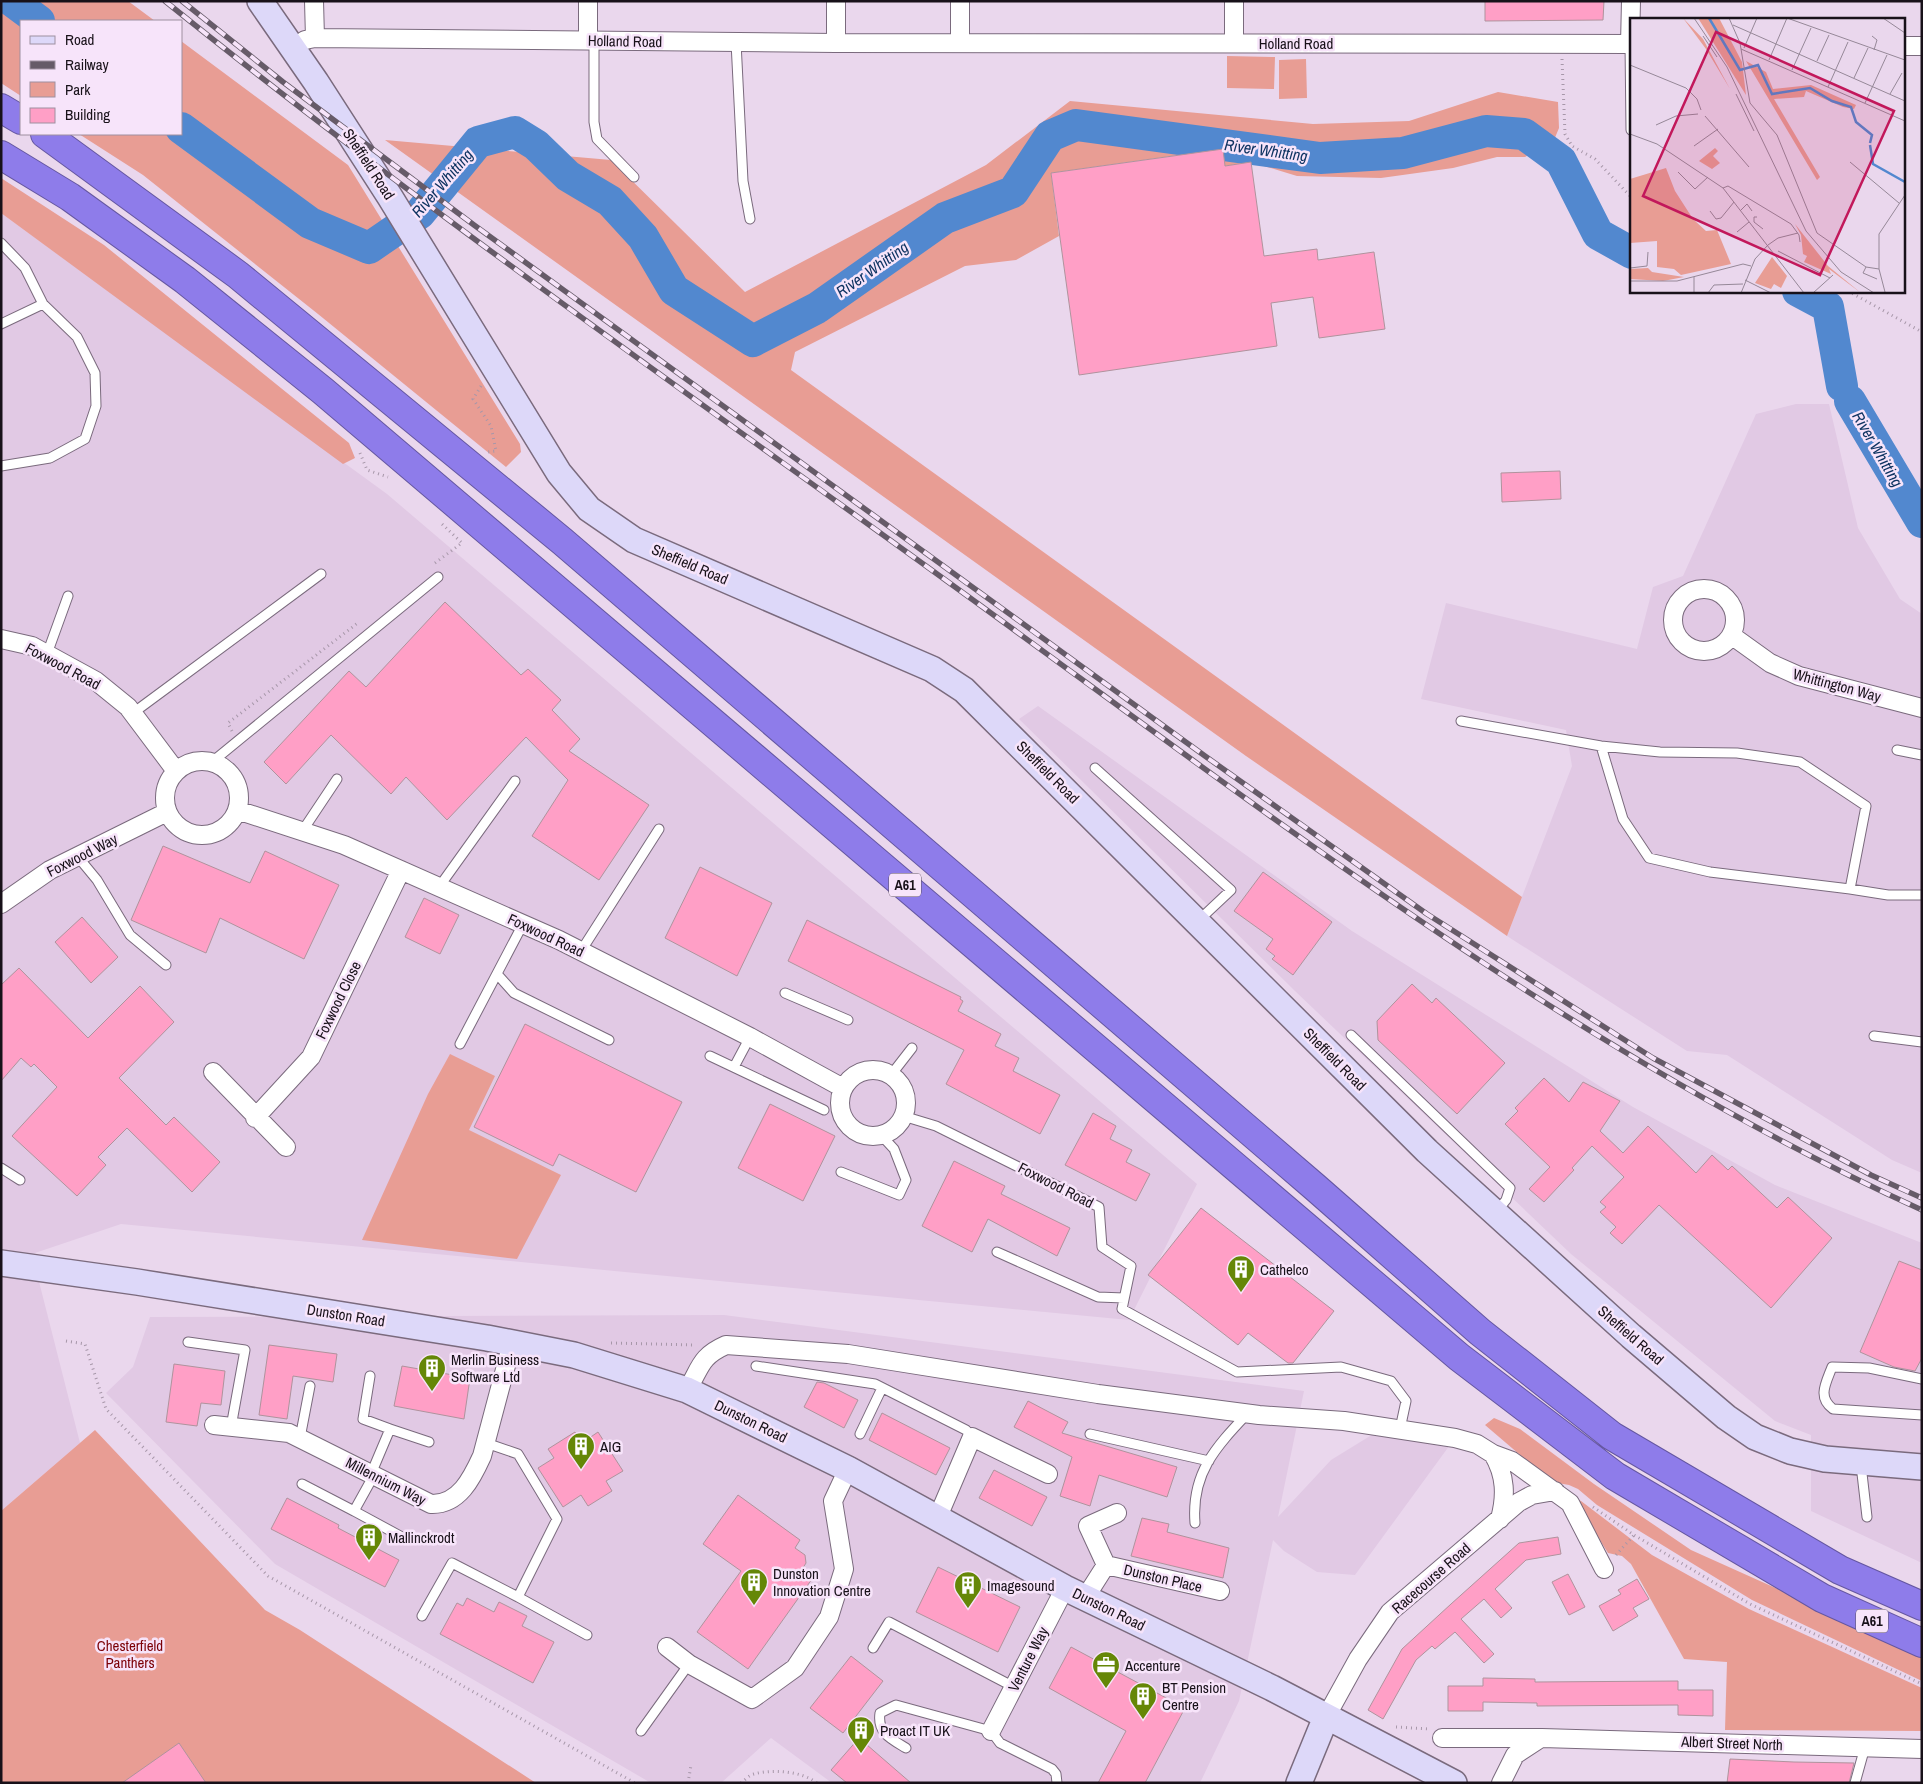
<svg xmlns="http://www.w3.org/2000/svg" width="1923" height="1784" viewBox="0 0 1923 1784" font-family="'Archivo Narrow',sans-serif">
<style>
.built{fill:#e1c9e4}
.green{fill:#e89d94}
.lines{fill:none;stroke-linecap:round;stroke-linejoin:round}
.river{stroke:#5288cf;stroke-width:32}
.building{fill:#ff9fc6;stroke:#af939d}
.lane-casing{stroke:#7a6a7d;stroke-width:11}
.street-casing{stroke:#7a6a7d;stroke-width:20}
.secondary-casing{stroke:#7a6a7d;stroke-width:28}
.highway-casing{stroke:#6557a1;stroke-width:30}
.path{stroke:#a797a9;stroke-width:3;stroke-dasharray:1 4;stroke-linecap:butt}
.lane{stroke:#fff;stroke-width:9}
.street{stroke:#fff;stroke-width:18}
.secondary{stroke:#ddd8f9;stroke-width:25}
.highway{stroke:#8e7cea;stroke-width:28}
.rail-casing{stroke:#665b68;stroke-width:5.5}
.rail{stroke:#f7e4fa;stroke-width:4;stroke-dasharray:11;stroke-linecap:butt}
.labels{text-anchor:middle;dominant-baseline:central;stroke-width:5;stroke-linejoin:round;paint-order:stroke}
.shield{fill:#f7e4fa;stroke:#5b505c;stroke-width:1}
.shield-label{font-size:14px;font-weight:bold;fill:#181119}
.street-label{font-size:15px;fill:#181119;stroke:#f7e4fa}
.poi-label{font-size:15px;fill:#181119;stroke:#f7e4fa;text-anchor:start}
.park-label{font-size:15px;fill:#7c0006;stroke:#f7e4fa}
.water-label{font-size:16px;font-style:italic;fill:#0f3462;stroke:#f7e4fa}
.inset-river{fill:none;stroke:#5288cf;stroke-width:2.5}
.inset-road{fill:none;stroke:#968898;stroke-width:1}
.view{fill:#c2185b;fill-opacity:0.15;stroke:#c2185b;stroke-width:2.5}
.inset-edge{fill:none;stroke:#181119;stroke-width:2.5}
</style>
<rect width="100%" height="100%" fill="#ead7ed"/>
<!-- built -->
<path class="built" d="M1,213l386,281 810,690 -68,136 -1008,-96 -89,30 48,189 -79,68z
M1796,404h33l29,124 42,71 22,15v559l-30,-13 -165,-105 -40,-4 -180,-115 65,-170 -6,-36 -145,-31 25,-96 191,46 16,-62 30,-11 73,-162z
M1038,706l314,225 281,176 142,78 147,58v320l-111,-52v-76l-36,-14 -204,-167 -276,-263 -276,-272z
M724,1315l580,76 -26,126 53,-57 39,-24 10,-10 75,12 -100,137 -38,-3 -33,-21 -11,-11 -34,161 -39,82h-368l-61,-45 -50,45h-70l-376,-219 -169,-171 27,-26 17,-50z"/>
<!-- green -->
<path class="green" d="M1,1h127l27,20h-134v75l-20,-13z
M181,41l167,124 172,279 1,8 -15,15 -188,-153 -175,-139 -64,-41h102z
M1227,56l48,1 -1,32 -47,-1z
M1306,59l1,39 -28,1v-39z
M1498,92l60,10 1,26 -5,12 -29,17h-28l-44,11 -72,10 -84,-2 -46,-14 -26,4 -3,-17 -171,24 8,63 -43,24 -51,6 -170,86 -4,18 731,527 -15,39 -261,-180 -861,-616 226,20 134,132 241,-127 84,-64 243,23 96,-3z
M1,178l103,67 245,198 6,15 -12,6 -342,-251z
M450,1054l45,22 -26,54 92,45 -44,84 -155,-19 66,-146z
M1494,1418l26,11 74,55 97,66 231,104v27l-170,-81 -155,-95 -19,-16 -9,-4 -17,-3 -67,-57z
M95,1430l170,180 35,20 236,153h-535v-272z
M1573,1497l8,4 71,54 97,54 173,79v43l-197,-1 2,-68 -43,-3 -53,-95 -9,-8 -14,-3z"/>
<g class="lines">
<!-- river -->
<path class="river" d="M12,1l27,20
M181,128l129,95 59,25 51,-35 58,-71 37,-10 21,13 32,31 42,25 33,36 31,53 79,51 64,-33 128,-90 68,-26 37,-56 26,-11 244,33 83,-5 83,-22 38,3 37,27 37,73 34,19
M1798,291l30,16 14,79
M1850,401l72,121"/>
</g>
<!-- building -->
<path class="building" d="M1485,1h119l-1,19 -118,1z
M1223,149l2,17 26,-4 13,94 53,-7 1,11 56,-8 11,77 -66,9 -6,-41 -42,6 6,43 -198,29 -28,-202z
M1560,471l1,28 -59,3 -1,-29z
M445,602l76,73 7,-6 33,31 -9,10 28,29 -11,12 80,54 -50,75 -67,-44 36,-56 -42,-43 -79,83 -41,-43 -15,17 -60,-59 -45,49 -22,-22 85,-91 17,16z
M163,846l87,37 15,-32 74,34 -35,74 -84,-41 -14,35 -75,-33z
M700,867l72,36 -35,73 -72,-38z
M1263,872l69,50 -39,53 -21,-16 3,-3 -9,-7 7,-10 -39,-28z
M424,898l35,17 -19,39 -35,-17z
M82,917l36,40 -27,26 -36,-41z
M807,920l154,77 -1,2 3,2 -5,10 43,23 -6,12 24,12 -6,13 47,24 -20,39 -94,-50 18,-34 -176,-89z
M19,968l69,70 52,-52 34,36 -55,56 47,47 8,-8 46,45 -28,30 -65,-64 -29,29 8,8 -29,31 -65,-60 45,-49 -23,-23 -3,3 -10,-9 -20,23v-96z
M1412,984l20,19 4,-5 69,65 -48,51 -79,-74 -1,-19z
M525,1024l157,78 -46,90 -77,-38 -6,12 -79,-39z
M1544,1078l25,24 14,-20 37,19 -20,30 23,22 25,-27 48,47 16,-18 16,15 4,-4 45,42 11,-11 44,41 -61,70 -112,-103 -37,39 -12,-11 6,-6 -16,-15 6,-5 -6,-5 24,-25 -32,-31 -20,22 2,2 -30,32 -15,-13 21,-22 -45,-43 13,-13 -3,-3z
M770,1104l65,32 -32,65 -65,-33z
M1093,1113l23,13 -6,13 22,11 -6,12 24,12 -14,27 -71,-36z
M954,1161l51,25 -4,8 69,34 -13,28 -69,-37 -16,33 -50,-26z
M1201,1208l133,103 -41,52h-5l-40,-30 -10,12 -90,-70z
M1899,1261l23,9v88l-7,13 -21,-4 -34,-15z
M269,1345l68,9 -4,28 -40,-6 -6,43 -28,-4z
M174,1364l51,7 -4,34 -20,-2 -4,23 -31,-4z
M402,1366l68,12 -6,41 -70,-13z
M817,1382l7,1 34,17 -14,28 -40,-21z
M1028,1401l40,21 -6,11 115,34 -10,30 -68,-22 -9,31 -30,-10 12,-39 -58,-30z
M882,1413l68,35 -14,27 -67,-35z
M575,1432l7,11 16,-11 25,39 -17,10 6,10 -24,15 -7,-11 -18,12 -25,-39 16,-10 -6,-9z
M994,1470l53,27 -15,29 -53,-28z
M738,1495l62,45 -5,8 10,7 1,8 -5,8 11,8 -64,90 -51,-37 44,-61 -38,-27z
M287,1498l52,27 -1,3 61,32 -14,27 -114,-58z
M1142,1518l27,6 -2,8 62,16 -6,30 -92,-22z
M1558,1537l3,17 -35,6 -31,29 17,19 -11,10 -17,-19 -23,20 33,35 -10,9 -29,-31 -20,17 -3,-3 -16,14 -33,59 -15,-9 34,-61 49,-45 68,-61z
M938,1567l82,40 -22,45 -82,-40z
M1568,1574l17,33 -16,8 -17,-33z
M1637,1579l12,20 -16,9 5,8 -25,15 -14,-25 22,-12 -3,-4z
M467,1598l27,14 5,-10 28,14 -5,10 32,16 -21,41 -93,-49 17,-31 6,3z
M1071,1647l114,61 -40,75h-47l28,-52 -77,-43z
M851,1656l32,25 -40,52 -33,-25z
M1483,1678l52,1v3l143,-1v9h35v26l-35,-1v-10l-141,1v-3l-54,-1v9h-35v-25h35z
M859,1738l52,45h-64l-16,-13z
M179,1743l27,40h-84z
M1730,1759l64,3 60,1 -5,20h-122z"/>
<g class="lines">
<!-- lane casing -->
<g class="lane-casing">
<path id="lane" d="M594,40v82l3,17 37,38
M736,42l7,139 7,38
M1630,44l1,86
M1,243l24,25 18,36 34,33 18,36 1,33 -11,33 -35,19 -49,8
M1,324l42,-20
M47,654l21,-58
M133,713l188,-139
M1461,721l140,25 59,6 77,1 63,9 66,44 -16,83 38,6h34
M1601,746l22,73 26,39 61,14 140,17
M1897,750l25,5
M212,762l226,-185
M1095,768l136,122 -33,31
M303,830l34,-51
M78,857l19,23 33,55 36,30
M439,887l76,-106
M581,951l78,-122
M497,974l17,19 95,47
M785,993l63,27
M1351,1035l159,153 -4,12 -9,11
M1874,1036l48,6
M460,1044l63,-120
M710,1056l114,54
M734,1067l16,-30
M891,1075l21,-27
M903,1116l33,10 163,81 3,40 29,19 -9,43 115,63 104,-5 50,14 15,20 -6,28
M1,1168l19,12
M841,1172l58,23 7,-15 -12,-31 -13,-14
M997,1252l101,45 26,1
M188,1342l57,8 -14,77
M756,1366l119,18 91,46 6,7
M370,1376l-7,43 27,10
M1922,1379l-53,-11 -37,-1c-6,16 -15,30 1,42l89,6
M860,1434l22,-46
M1090,1434l119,27
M300,1438l10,-52
M1861,1465l6,52
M371,1474l19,-45 39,13
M302,1484l52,27 20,-36
M354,1511l48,26
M1195,1523c-4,-50 21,-76 53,-110
M518,1597l69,38
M422,1616l30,-53 66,34 39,-78 -39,-65 -32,-11
M873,1648l16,-26 125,65
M641,1731l48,-67
M906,1748c-15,-9 -29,-15 -26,-35l16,-8 95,26 9,12 52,26 4,5 1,9
M1855,1783l10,-36"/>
</g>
<!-- street casing -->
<g class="street-casing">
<path id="street" d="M314,1l1,37
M836,1v42
M960,1v41
M588,40v-39
M1234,43v-42
M1630,44l1,-43
M1904,46h18
M293,50l12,-10 10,-2 521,5 796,1
M1673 620a31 31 0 1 1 62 0a31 31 0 1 1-62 0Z
M1731,635l39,28 29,13 123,32
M1,639l31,7 64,35 32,26 48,64
M165 798a37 37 0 1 1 74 0a37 37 0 1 1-74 0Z
M237,810l107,35 215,95 191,97 93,51
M1,904l49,-34 117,-58
M840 1103a33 33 0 1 1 66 0a33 33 0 1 1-66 0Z
M213,1072l73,75
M255,1118l56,-61 90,-187
M687,1390c14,-22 12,-33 39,-45l122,9 250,40 161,21 85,6 111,17 22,6 16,10 19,7 58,42 34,66
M214,1425l75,8 142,71c28,1 41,-26 51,-48l30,-113
M1493,1454c13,22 13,42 7,65
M1117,1513l-29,13 18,39 114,26
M937,1519l35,-82 76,37
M1085,1598l21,-33
M667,1647l22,17 63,35 43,-31 34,-51 15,-48 -11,-68 15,-32
M1326,1717l32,-58 32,-47 129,-110 13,-7 23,-4
M991,1731l74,-143
M1442,1738h100l380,11
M1501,1783l14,-28 26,-17"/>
</g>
<!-- secondary casing -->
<g class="secondary-casing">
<path id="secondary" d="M260,1l56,81 74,115 169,276 30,36 45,31 298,129 32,21 463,461 204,185 95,81 29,20 35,14 35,8 97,8
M1,1263l136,19 350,56 87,17 113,35 161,79 217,119 207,100 182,95
M1299,1783l27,-66"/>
</g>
<!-- highway casing -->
<g class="highway-casing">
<path id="highway" d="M1,108l20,12
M45,134l193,141 324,266 754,647 164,144 132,104 228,134 82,36
M1,155l69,42 115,83 138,111 1136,966 156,119 207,122 100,45"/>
</g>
<!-- path -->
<path class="path" d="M1562,59l3,75 7,12 23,13 37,39
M1848,291l74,41
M481,386l-8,13 18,27 5,25 -8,1
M360,453l7,17 21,7
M435,563l27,-20 -20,-19
M232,731l-4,-8 131,-101
M66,1341l19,3 21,65 162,167 367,207
M611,1343l84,2
M1593,1507l41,28 116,69 172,80
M1616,1555l18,-20
M1396,1727l33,2
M688,1783l3,-18
M741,1783c4,-3 8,-8 13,-9 18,-5 48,-3 63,9"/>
<!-- lane -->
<use href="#lane" class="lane"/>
<!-- street -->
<use href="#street" class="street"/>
<!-- secondary -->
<use href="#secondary" class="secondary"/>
<!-- highway -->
<use href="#highway" class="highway"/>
<!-- rail casing -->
<g class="rail-casing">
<path id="rail" d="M165,1c264,213 544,407 819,607 300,218 598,447 938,602
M182,1l101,81 191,143 731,531 222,158 226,144 218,117 51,23"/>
</g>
<!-- rail -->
<use href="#rail" class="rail"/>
</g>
<!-- icons -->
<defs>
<g id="building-pin" transform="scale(1.4375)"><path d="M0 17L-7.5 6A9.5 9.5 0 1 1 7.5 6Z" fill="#658707" stroke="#f7e4fa"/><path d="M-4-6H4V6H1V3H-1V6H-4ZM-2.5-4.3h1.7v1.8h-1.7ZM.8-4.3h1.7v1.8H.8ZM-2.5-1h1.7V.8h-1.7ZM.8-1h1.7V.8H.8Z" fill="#fff"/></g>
<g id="office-pin" transform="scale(1.4375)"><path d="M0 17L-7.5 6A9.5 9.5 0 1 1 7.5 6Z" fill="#658707" stroke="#f7e4fa"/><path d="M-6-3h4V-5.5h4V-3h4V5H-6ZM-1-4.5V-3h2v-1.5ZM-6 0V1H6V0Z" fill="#fff"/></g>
</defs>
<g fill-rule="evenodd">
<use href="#building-pin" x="1241" y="1269"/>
<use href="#building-pin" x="432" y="1368"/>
<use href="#building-pin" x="581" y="1446"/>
<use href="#building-pin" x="369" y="1537"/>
<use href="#building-pin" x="754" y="1582"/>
<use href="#building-pin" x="968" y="1585"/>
<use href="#office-pin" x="1106" y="1665"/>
<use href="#building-pin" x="1143" y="1696"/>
<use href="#building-pin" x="861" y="1730"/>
</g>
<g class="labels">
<!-- shield labels -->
<g class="shield">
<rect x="889" y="873.5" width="32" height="23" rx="4"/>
<rect x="1856" y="1609.5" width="32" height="23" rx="4"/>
</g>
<g class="shield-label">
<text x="905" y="885">A61</text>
<text x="1872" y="1621">A61</text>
</g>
<!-- street labels -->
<g class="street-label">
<text transform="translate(625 41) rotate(1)">Holland Road</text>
<text x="1296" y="43">Holland Road</text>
<text transform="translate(369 164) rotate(57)">Sheffield Road</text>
<text transform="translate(690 564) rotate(23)">Sheffield Road</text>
<text transform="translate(63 666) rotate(28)">Foxwood Road</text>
<text transform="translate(1837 685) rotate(15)">Whittington Way</text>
<text transform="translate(1048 772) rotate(45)">Sheffield Road</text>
<text transform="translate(82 855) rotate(-27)">Foxwood Way</text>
<text transform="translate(546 935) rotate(25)">Foxwood Road</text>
<text transform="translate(338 1000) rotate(-64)">Foxwood Close</text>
<text transform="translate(1335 1059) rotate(45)">Sheffield Road</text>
<text transform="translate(1056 1185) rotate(27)">Foxwood Road</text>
<text transform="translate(346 1315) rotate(9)">Dunston Road</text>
<text transform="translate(1631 1335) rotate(41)">Sheffield Road</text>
<text transform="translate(751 1421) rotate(26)">Dunston Road</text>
<text transform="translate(386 1481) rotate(27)">Millennium Way</text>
<text transform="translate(1163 1578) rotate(13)">Dunston Place</text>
<text transform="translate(1431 1578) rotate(-41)">Racecourse Road</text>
<text transform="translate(1109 1609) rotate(26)">Dunston Road</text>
<text transform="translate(1028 1659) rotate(-63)">Venture Way</text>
<text transform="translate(1732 1743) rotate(2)">Albert Street North</text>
</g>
<!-- poi labels -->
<g class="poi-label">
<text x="1260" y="1269">Cathelco</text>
<text x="451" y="1359">Merlin Business<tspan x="451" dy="17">Software Ltd</tspan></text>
<text x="600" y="1446">AIG</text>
<text x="388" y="1537">Mallinckrodt</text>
<text x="773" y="1573">Dunston<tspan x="773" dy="17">Innovation Centre</tspan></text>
<text x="987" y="1585">Imagesound</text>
<text x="1125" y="1665">Accenture</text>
<text x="1162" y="1687">BT Pension<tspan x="1162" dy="17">Centre</tspan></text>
<text x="880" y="1730">Proact IT UK</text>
</g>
<!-- park labels -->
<g class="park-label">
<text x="130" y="1645">Chesterfield<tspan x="130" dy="17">Panthers</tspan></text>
</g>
<!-- water labels -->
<g class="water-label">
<text transform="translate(1266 150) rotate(8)">River Whitting</text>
<text transform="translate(442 183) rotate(-49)">River Whitting</text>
<text transform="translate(872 269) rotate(-35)">River Whitting</text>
<text transform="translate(1878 449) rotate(60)">River Whitting</text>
</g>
</g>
<!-- overview -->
<g transform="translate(1630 18)">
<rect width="275" height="275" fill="#ead7ed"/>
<path d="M53,0l20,21 27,50 -24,-40zM68,0h21l23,44 4,33zM116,43l20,11 7,17 38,-4 45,20 -2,4 -11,-2 -37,-16 -2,6 -30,2 46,78 -3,3zM85,130l3,3 -5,5 7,7 -8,6 -13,-8zM36,150l9,23 18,28 13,12 11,-1 14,34 -50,11 -7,-6 -17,-2v-26l-27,2v-64zM165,206l33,42 33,27 -32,-24 2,5 -27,-12 3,-6 -4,-2 -2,-19zM142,239l15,19 -6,12 -7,-4 -3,5 -16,-6zM18,250l4,4 32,5 -21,4 -33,-2v-10z" fill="#e89d94"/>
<path class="inset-river" d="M79,0l31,52 18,-5 14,29 38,-6 22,13 19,6 5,15 16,13 -2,8M240,127l3,19 32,18"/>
<path class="inset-road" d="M64,0l33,49 79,164 35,41 33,21M99,0l11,25 10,60 27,32 40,98 49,34 13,2M157,0l118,42M253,0l22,15M103,7l172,76M73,18l14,21M242,18l5,4 -3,10M114,30l13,-30M111,31l164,72M139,42l18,-42M187,43l12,-26M0,47l56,23 11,11 4,11M162,52l19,-42M224,60l14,-30M198,69l20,-45M106,76l18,37M260,76l12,-21M235,85l22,-48M75,98l44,51M26,107l20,-9 22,-2M0,116l27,10 66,44 81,105M64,128l24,-17M220,144l49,41M48,154l17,17 13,-12M93,170l5,-2 63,38 8,11 1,7M80,193l6,8 5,-1 13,-16M110,193l7,-7 5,7M127,199h-3v5l9,7M107,214l12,-10M138,227l10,-7 20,-5M148,233l52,27M236,249l-3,6 14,6M0,250l17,-2 1,-14M64,259v16M115,262l26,13M0,263h47l66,-17 8,2M255,274l-6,-23v-35l26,-39M78,275l6,-8 29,-1M111,275l14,-34 13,-14M183,275l20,-18"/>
<path class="view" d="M86,14l178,79 -74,164 -177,-79z"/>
<rect width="275" height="275" class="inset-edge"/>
</g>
<!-- border -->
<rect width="1923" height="1784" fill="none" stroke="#181119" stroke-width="5"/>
<!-- legend -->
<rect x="20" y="20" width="162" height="115" fill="#f7e4fa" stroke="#9e90a0"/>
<rect x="30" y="36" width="25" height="8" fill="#ddd8f9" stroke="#9e90a0"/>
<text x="65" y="45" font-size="15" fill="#181119">Road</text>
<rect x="30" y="61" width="25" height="8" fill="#665b68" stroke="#9e90a0"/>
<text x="65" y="70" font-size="15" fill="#181119">Railway</text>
<rect x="30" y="82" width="25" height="15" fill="#e89d94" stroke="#9e90a0"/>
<text x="65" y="95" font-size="15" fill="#181119">Park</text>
<rect x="30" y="108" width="25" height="15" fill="#ff9fc6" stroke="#9e90a0"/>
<text x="65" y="120" font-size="15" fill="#181119">Building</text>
</svg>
